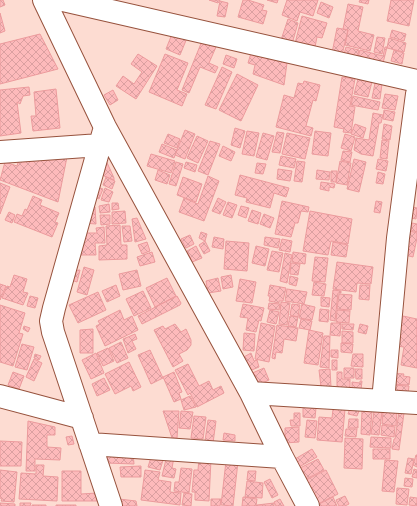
<svg xmlns="http://www.w3.org/2000/svg" width="417" height="506" viewBox="0 0 417 506" font-family="Literata,serif">
<style>
.building{fill:url(#building-cross-hatch);stroke:#ec9b9d}
.lines{fill:none;stroke-linecap:round;stroke-linejoin:round}
.minor-casing{stroke:#97523d;stroke-width:24}
.minor{stroke:#fff;stroke-width:22}
</style>
<defs>
<pattern id="building-cross-hatch" width="8" height="8" patternUnits="userSpaceOnUse"><rect width="8" height="8" fill="#fdbabb"/><path d="M0 0l8 8M0 8l8-8" fill="none" stroke="#dba0a1"/></pattern>
</defs>
<rect width="100%" height="100%" fill="#fddcd2"/>
<!-- building -->
<path class="building" d="M0,0h3l2,5 -5,2z
M209,0h11l-2,3z
M243,0h5l16,5 -2,5 5,1 -4,13 -25,-7z
M267,0h11l-1,3z
M287,0h31l-5,16 -13,-4 -3,9 -15,-6z
M360,0h9l-1,4 -9,-2z
M391,0h23l-5,26 -22,-5z
M220,1l8,2 -3,14 -8,-1z
M321,2l12,5 -4,11 -12,-5z
M348,4l15,3 -5,24 16,4 -4,16 -25,-6 3,-15 -5,-1z
M0,13l5,18 -5,2z
M302,16l25,7 -5,15 -5,-1 -3,15 -21,-1z
M288,19l10,4 -6,21 -11,-4z
M337,28l11,2 -6,25 -10,-2z
M392,30l14,4 -2,7 -14,-4z
M40,34l18,35 -58,15v-40z
M172,34l15,4 -7,17 -14,-6z
M377,37l8,1 -3,16 -8,-2z
M389,38l17,5 -2,9 -17,-4z
M202,41l14,6 -7,16 9,4 -3,6 -15,-6 -11,26 -7,-3z
M346,47l13,3 -2,8 -13,-4z
M385,47h2l-4,16 -25,-6 2,-7 23,6z
M394,50l10,3 -2,11 -11,-3z
M251,53l36,10 -3,22 -31,-11 2,-9 -7,-2z
M138,54l19,12 -21,33 -20,-13 7,-10 11,8 8,-12 -11,-8z
M165,54l23,9 -11,27 10,4 -5,12 -33,-14z
M226,55l11,4 -3,9 -11,-4z
M222,67l10,5 -16,37 -11,-4z
M237,74l21,11 -17,36 -22,-11z
M342,77l13,2 -5,27 5,1 -4,26 -8,-1 1,-3 -10,-2z
M358,79l14,3 -4,15 -14,-3z
M304,81l16,4 -4,16 -3,-1 -7,26 7,2 -2,8 -35,-9 8,-32 10,3 4,-15 5,1z
M375,83l7,1 -2,15 -8,-1z
M29,87l1,8 -7,1 -3,8 -3,-2 4,31 -21,3v-46z
M56,89l4,39 -27,3 -2,-15h5l-2,-24z
M113,90l5,10 -8,5 -6,-10z
M385,94l13,2 -3,14 -13,-2z
M353,96l27,6 -2,8 -27,-5z
M384,110l11,2 -2,9 -10,-2z
M373,113l10,2 -2,8h-2l-6,33 -12,-2 -7,-4 2,-12 13,2z
M355,124l11,4 -3,10 -12,-4z
M384,124l8,2 -2,14 -8,-1z
M235,128l10,3 -5,17 -9,-3z
M185,130l10,4 -10,25 -10,-4z
M247,131l12,2 -5,23 -12,-2z
M315,131l16,2 -3,23 -16,-2z
M277,132l7,1 -4,20 -8,-1z
M263,133l11,3 -7,24 -11,-3z
M287,133l23,5 -5,21 -23,-5z
M168,134l12,5 -3,9 -13,-5z
M345,134l10,3 -4,14 -10,-3z
M197,136l11,5 -10,22 -11,-5z
M382,140l7,1 -2,18 -7,-1z
M210,141l10,3 -12,31 -10,-4z
M162,144l15,6 -3,8 -15,-6z
M223,146l12,6 -4,9 -12,-5z
M343,151l9,1 -2,10 -9,-2z
M68,152l-10,50 -58,-22 5,-18 12,4 3,-10z
M151,154l24,7 -4,12 -24,-7z
M104,156l10,22v2l-17,-7z
M281,156l15,3 -2,9 -15,-3z
M354,159l12,3 -7,30 -12,-3z
M378,159l10,2 -2,10 -10,-2z
M297,161l8,1 -3,20 -8,-1z
M340,161l11,2 -4,22 -11,-2z
M176,162l7,2 -7,22 -7,-2z
M186,162l11,3 -2,7 -11,-4z
M257,163l9,1 -3,10 -8,-1z
M278,169l14,2 -2,10 -13,-2z
M158,170l12,5 -3,9 -12,-4z
M317,170l13,2 -1,8 -13,-1z
M331,171h6l-1,11h-5z
M378,172l7,2 -2,10 -7,-1z
M240,175l49,13 -3,9 -12,-4 -4,15 -24,-6 1,-4 -12,-3z
M208,176l11,5 -15,40 -25,-9 5,-14 14,6z
M106,177l9,4 -3,8 -9,-4z
M183,177l19,7 -6,18 -19,-7z
M321,182l14,2 -1,4 -5,-1v4l-9,-2z
M0,183l10,4 -10,27z
M95,186l8,3 -4,10 -7,-3z
M105,188l8,4 -4,10 -8,-2z
M33,196l9,4 -2,5 19,8 -4,9 3,1 -6,14 -38,-15 3,-8 5,2 3,-7 2,1z
M218,198l8,4 -6,12 -8,-3z
M282,201l27,6 -1,5 -7,-1 -3,12h-3l-4,14 -16,-3z
M376,201l6,1 -2,11 -6,-1z
M228,202l9,3 -5,13 -9,-3z
M112,203h6l1,6 -7,1z
M109,204l1,8 -10,1 -1,-7z
M88,206l7,1 1,17 -13,-1z
M241,206l8,2 -3,10 -8,-3z
M409,206l8,2 -1,11 -9,-2z
M252,210l9,3 -3,11 -10,-3z
M125,211l1,12 -14,1v-12z
M310,211l42,8 -4,25 -17,-3 -3,14 -25,-4z
M9,212l6,3 -3,8 -7,-3z
M264,214l10,4 -4,10 -10,-4z
M100,215h10v9l-9,1z
M137,218l9,21 -11,3 -3,-23z
M412,223l5,1v8l-6,-2z
M120,225l1,20h6v14l-28,1v-14l8,-1 -1,-19z
M122,226h8l2,15 -8,1z
M104,227l1,16h-10l1,12h-21l6,-22h16l-1,-5z
M407,230l10,3v5l-4,19 -12,-3z
M201,232l6,2 -2,7 -6,-3z
M190,235l4,9 -8,4 -5,-9z
M214,237l10,2 -1,10 -11,-2z
M265,237l15,2 -2,9 -14,-3z
M282,239l10,2 -2,11 -11,-2z
M205,241l5,10 -6,3 -5,-9z
M226,241l23,2 -2,28 -23,-2z
M147,242l3,9 -8,3 -4,-9z
M333,242l15,3 -2,12 -15,-2z
M196,246l6,12 -10,4 -5,-11z
M256,246l13,3 -4,17 -13,-3z
M272,251l11,2 -4,19 -12,-2z
M152,252l3,10 -15,4 -3,-9z
M293,252l13,2 -1,10 -13,-2z
M285,253l7,2 -5,28 -7,-2z
M315,257l13,1 -3,24 -13,-1z
M337,262l36,5 -2,17 -14,-1 -1,9 -23,-3z
M291,263l9,1 -2,11 -8,-1z
M84,267l10,3 -7,25 -10,-3z
M80,270l-3,12 -9,-3 2,-8z
M137,270l4,16 -18,4 -4,-16z
M14,275l13,4 -4,13 5,1 -5,12 -21,-7 5,-12 3,1z
M231,275l2,12 -10,2 -2,-12z
M290,276l8,2 -2,8 -7,-2z
M167,278l9,18 -21,11 -9,-19z
M218,278l3,13 -13,2 -2,-12z
M240,279l16,3 -4,21 -16,-2z
M314,282l12,2 -2,12 -12,-1z
M0,284l6,2 -6,14z
M116,285l4,11 -13,6 -5,-11z
M270,285l16,3 -3,13h-4v2l-10,-2 1,-5h-2z
M360,285h10l-1,15 -10,-1z
M287,289l20,3 -3,12 -19,-3z
M333,290l8,1v2h-3l-3,28 -5,-1z
M143,291l8,17 -17,8 -8,-17z
M98,292l8,18 -28,13 -9,-18z
M339,294l13,1 -1,15 -14,-1z
M30,296l8,2 -3,10 -8,-2z
M177,296l4,7 -1,2 -38,19 -4,-8z
M321,297l9,1 -1,9 -8,-1z
M281,302l9,1 -3,22 -8,-1z
M269,303l11,1 -1,6 -11,-1z
M243,304l21,4 -3,13 -2,-1 -3,12 -10,-2 2,-12 -8,-1z
M292,304l8,1 -2,12 -8,-2z
M302,304l13,3 -3,13 -13,-2z
M0,305l25,8 -6,20 4,1 -10,32 -13,-4z
M320,309l9,1 -1,12 -9,-1z
M120,310l4,10 8,-4 6,14 -33,16 -9,-20 4,-2 -2,-3z
M270,310l9,2 -3,12 -9,-2z
M337,310l13,1 -1,12 -13,-1z
M290,316l8,1 -2,10 -8,-1z
M403,316l14,3v49l-16,-3 3,-18 -8,-1 3,-25 3,1z
M301,319l11,2 -2,9 -11,-2z
M261,323l14,3 -6,36 -14,-3z
M331,323h10l-1,13 -10,-1z
M175,324l6,8 5,-3 5,11v5l-4,5 -8,4 4,7 -10,6 -19,-37 9,-4 2,3z
M342,324h12l-1,6 -11,-1z
M360,324l8,2 -2,8 -8,-2z
M277,325l21,3 -2,13 -12,-2 -2,14 -6,-1 -1,7 -3,-1z
M24,326l6,2 -2,4 -5,-3z
M93,329v24h-13v-23z
M309,330l14,3 -5,32 -14,-2z
M342,331l11,1v11h-11z
M244,333l11,1 -1,17 -11,-1z
M135,334l2,5 -5,2 4,8 -8,4 -5,-14z
M324,336h6l-1,32 -9,-1z
M121,342l7,16 -11,5 -8,-15z
M341,343l12,1 -1,9 -11,-1z
M22,344l12,3 -7,23 -12,-3z
M108,348l6,13 -11,5 -6,-13z
M150,350l13,28 -12,6 -13,-29z
M331,350h7v8l-7,-1z
M96,353l8,20 -13,6 -9,-19z
M251,353l3,8 3,-1 2,7 -12,5 -5,-14z
M35,354l6,2 -2,4 -5,-2z
M353,354h10v13l-12,-1z
M34,359l8,4 -8,18 -8,-4z
M332,360h5v10h-5z
M129,362l12,25 -8,4 -2,-5 -16,8 -10,-20z
M188,364l11,22 10,-5 4,9 8,-4 3,7 -27,14 -7,-14 -2,2 -13,-25z
M264,368l5,12 -13,6 -6,-12z
M344,368h10v10h-10z
M330,369l1,18h-10l-2,-17z
M355,369h7v10h-6z
M13,372l11,4 -5,13 -11,-4z
M174,372l8,20 -3,1 2,6 -7,3 -11,-25z
M337,372h5v7h8v9h-13z
M390,373l14,1 -1,2 7,1 -1,8 -20,-1z
M104,378l6,12 -13,6 -5,-12z
M360,381h2l-1,9h-9v-8l8,1z
M390,385l19,1 -1,8 -19,-2z
M190,396l6,11 -12,3 -3,-10z
M303,406l13,2 -1,10 -12,-1z
M350,408l9,3 -2,5 -9,-2z
M333,409h12l-3,33 -25,-2 2,-23 13,1z
M163,411h16l-2,27h-5z
M181,411l12,1 -3,17 -11,-1z
M362,411l10,1 -2,23 -9,-1z
M374,411l8,1 -3,23 -8,-1z
M383,411l14,1 -1,14 -14,-2z
M399,412l5,1 -5,37 -7,-1 2,-10h1z
M294,413h6v13h-9l-1,-6h4z
M194,416l12,1 -3,22 -12,-1z
M349,419h9v9h-10z
M208,420l8,1 -3,22 -8,-2z
M307,420l10,1 -2,17 -10,-1z
M28,421l27,6v8h-8v12l14,1 -1,12 -25,-1v12h-9z
M382,425l13,2 -1,10 -13,-2z
M299,427v15l-14,1v-15z
M346,429h11l-1,8 -11,-1z
M224,433l11,2v6l-12,-1z
M72,436l2,8 -6,1 -2,-8z
M371,437l20,1v10l-21,-1z
M345,438l18,1 -1,30 -18,-1z
M0,441l22,1 -1,24h-21z
M105,448l28,5 1,11 -28,-1z
M312,449l5,8 -18,10 -4,-8z
M373,449h17v10h-17z
M152,454l12,3 -4,13 -12,-3z
M167,455l7,2 -2,11 4,1 -2,9 -12,-2z
M416,455h1v12l-4,-2z
M199,458l12,1 -2,42 -14,-1v-8h-3l2,-22h4z
M408,458l6,1 -3,15 -6,-1z
M318,459l6,11 -18,9 -6,-11z
M385,460l13,1 -4,31 -12,-1z
M226,461l12,1 -5,44 -12,-1z
M36,465h8l-1,11 15,1 -1,24 -38,-2 2,-26 15,1z
M141,466v11h-20l-1,-10z
M181,468l11,1 -3,24 -15,-2 1,-9h4z
M414,469l3,1v8l-5,-1z
M0,470l17,2 -3,30 -13,-1 1,-2 -2,-1z
M145,470l15,2 -2,8 13,2 -1,10 11,1 -1,12 -39,-5z
M326,470l12,24 -20,10 -12,-24z
M62,471h19v23l16,-1v8h-35z
M248,471h8l-1,10 -8,-1z
M405,478l8,1 -1,8 -8,-1z
M270,479l8,16 -6,3 -8,-16z
M247,481l16,2 -1,15 -17,-1z
M397,488l12,1 -2,16 -11,-1z
M184,493l8,1 -1,12 -9,-1z
M345,496l4,8 -4,2h-6l-3,-6z
M243,497l14,2 -1,7h-14z
M333,497l4,9h-17l-1,-2z
M410,497l7,1v8l-8,-1z
M119,499l17,2 1,5h-16z
M211,499h10l-1,7h-9z
M280,499l4,7h-8l-2,-4z
M0,503l15,1v2h-15z
M20,503h11l-1,3h-10z
M274,503v3h-18l1,-1z
M32,505h14v1h-14z
M56,505h20v1h-20z"/>
<g class="lines">
<!-- minor casing -->
<g class="minor-casing">
<path id="minor" d="M44,0l61,127 146,266 31,64 26,49
M63,0l354,81
M105,127l-51,181 -3,13 2,11 58,174
M0,152l100,-7
M251,393l166,10
M0,396l82,22
M383,401l15,-163 19,-144
M90,444l192,13"/>
</g>
<!-- minor -->
<use href="#minor" class="minor"/>
</g>
</svg>
